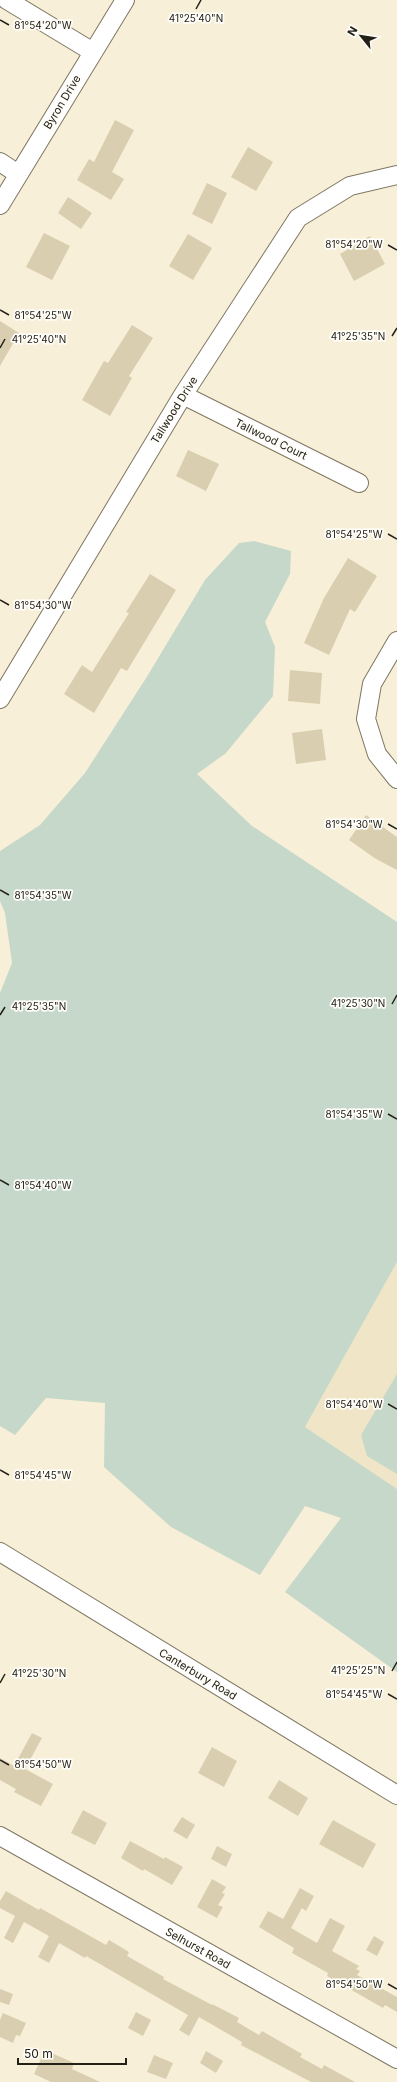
<svg xmlns="http://www.w3.org/2000/svg" width="397" height="2082" viewBox="0 0 397 2082" font-family="Inter,sans-serif">
<style>
.built{fill:#f0e5c6}
.green{fill:#c6d8c9}
.building{fill:#d9ceb0}
.lines{fill:none;stroke-linecap:round;stroke-linejoin:round}
.minor-casing{stroke:#7f7763;stroke-width:20}
.minor{stroke:#fff;stroke-width:18}
.ticks{fill:none;stroke:#232018;stroke-width:1.5}
.labels{text-anchor:middle;dominant-baseline:central;stroke-width:3.5;stroke-linejoin:round;paint-order:stroke}
.street-label{font-size:11px;fill:#232018;stroke:#fefdf8}
.ticks-label{font-size:10px;text-anchor:middle;fill:#232018;stroke:#fefdf8;stroke-width:3.5;stroke-linejoin:round;paint-order:stroke}
</style>
<rect width="100%" height="100%" fill="#f8efd8"/>
<!-- built -->
<path class="built" d="M397,1262v227l-92,-62z"/>
<!-- green -->
<path class="green" d="M254,541l37,10 -1,23 -25,48 10,25 -2,49 -47,57 -29,21 55,52 145,96v340l-92,165 92,62v183l-112,-80 56,-74 -36,-12 -45,69 -89,-48 -67,-60 1,-64 -59,-5 -31,37 -15,-9v-433l12,-30 -7,-50 -5,-12v-50l40,-26 45,-52 63,-98 57,-95 34,-37z
M397,1374v100l-30,-18 -6,-21z"/>
<!-- building -->
<path class="building" d="M115,120l19,10 -22,42 12,7 -13,21 -34,-20 12,-21 5,3z
M248,147l25,15 -17,29 -25,-14z
M207,183l20,10 -15,31 -20,-10z
M68,197l24,16 -11,16 -23,-16z
M44,233l26,13 -18,34 -26,-13z
M188,234l24,14 -19,32 -24,-14z
M370,236l15,28 -31,17 -14,-27z
M0,321l19,12 -19,33z
M132,325l21,13 -24,38 3,2 -22,38 -28,-16 22,-39 4,2z
M188,450l31,14 -13,27 -30,-15z
M348,558l29,18 -22,36 -5,-3 -21,46 -25,-12 20,-45z
M150,574l26,16 -49,81 -6,-3 -27,45 -30,-19 18,-29 10,7 37,-59 -3,-1z
M290,670l32,3 -2,31 -32,-3z
M322,729l4,31 -30,4 -4,-31z
M366,815l31,22v33l-21,-11 -27,-19z
M32,1733l10,5 -17,31 28,15 -12,22 -27,-14 2,-3 -16,-9v-22l14,8z
M212,1747l25,14 -13,26 -26,-14z
M279,1780l29,18 -10,18 -30,-18z
M83,1810l24,13 -12,22 -24,-12z
M182,1817l13,8 -8,14 -14,-8z
M333,1820l43,24 -13,24 -44,-24z
M130,1841l34,18 1,-2 18,10 -11,18 -28,-16 -1,2 -22,-13z
M217,1846l15,8 -6,13 -15,-8z
M212,1879l14,8 -4,6 3,1 -7,11 5,2 -6,11 -20,-11z
M300,1888l14,8 -8,15 -4,-3 -11,20 26,15 13,-25 15,8 -13,25 27,15 -3,3 4,2 -3,4 40,22v15l-12,-7 -2,3 -56,-32 1,-3 -36,-20 2,-5 -35,-21 9,-16 15,8z
M6,1891l33,19 1,-2 66,37 3,-5 20,12 -2,4 37,21 -1,2 49,26v-1l27,14 -2,4 22,13 3,-4 40,23 -2,3 22,12 2,-4 31,17h-44l-70,-37 1,-3 -43,-25 -10,19 -10,-6 9,-15 -102,-59 -1,2 -26,-15 -10,20 -11,-6 11,-21 -25,-14 -11,21 -9,-5 11,-22 -15,-8v-7z
M374,1936l10,6 -7,14 -11,-6z
M0,1989l13,5 -4,11 -9,-3z
M136,2012l15,8 -8,16 -15,-8z
M3,2013l23,10 -6,13 -4,-1 -3,8 -13,-6v-17z
M45,2050l29,13 -2,6 28,13h-49l-17,-8z
M206,2051l17,10 -7,12 -16,-10z
M154,2055l19,8 -7,16 -19,-7z"/>
<g class="lines">
<!-- minor casing -->
<g class="minor-casing">
<path id="minor" d="M7,0l86,52
M0,162l18,12
M0,205l125,-205
M183,395l176,88
M397,641l-25,43 -6,35 11,35 20,25
M0,699l183,-304 115,-177 52,-32 47,-11
M0,1552l397,243
M0,1836l397,223"/>
</g>
<!-- minor -->
<use href="#minor" class="minor"/>
</g>
<!-- ticks -->
<path class="ticks" d="M196,9l5,-9M0,20l9,5M388,245l9,5M0,310l9,5M392,336l5,-8M0,348l5,-9M388,534l9,5M0,600l9,5M388,824l9,5M0,890l9,5M392,1004l5,-9M0,1015l5,-8M388,1114l9,5M0,1180l9,5M388,1404l9,5M0,1470l9,5M392,1671l5,-9M0,1683l5,-9M388,1694l9,5M0,1760l9,5M388,1984l9,5"/>
<g class="labels">
<!-- street labels -->
<g class="street-label">
<text transform="translate(62 102) rotate(-59)">Byron Drive</text>
<text transform="translate(174 410) rotate(-58)">Tallwood Drive</text>
<text transform="translate(271 439) rotate(26)">Tallwood Court</text>
<text transform="translate(198 1674) rotate(31)">Canterbury Road</text>
<text transform="translate(198 1948) rotate(29)">Selhurst Road</text>
</g>
</g>
<g class="ticks-label">
<text x="196" y="22">41°25'40"N</text>
<text x="43" y="29">81°54'20"W</text>
<text x="354" y="248">81°54'20"W</text>
<text x="43" y="319">81°54'25"W</text>
<text x="358" y="340">41°25'35"N</text>
<text x="39" y="343">41°25'40"N</text>
<text x="354" y="538">81°54'25"W</text>
<text x="43" y="609">81°54'30"W</text>
<text x="354" y="828">81°54'30"W</text>
<text x="43" y="899">81°54'35"W</text>
<text x="358" y="1007">41°25'30"N</text>
<text x="39" y="1010">41°25'35"N</text>
<text x="354" y="1118">81°54'35"W</text>
<text x="43" y="1189">81°54'40"W</text>
<text x="354" y="1408">81°54'40"W</text>
<text x="43" y="1479">81°54'45"W</text>
<text x="358" y="1674">41°25'25"N</text>
<text x="39" y="1677">41°25'30"N</text>
<text x="354" y="1698">81°54'45"W</text>
<text x="43" y="1768">81°54'50"W</text>
<text x="354" y="1988">81°54'50"W</text>
</g>
<!-- north arrow -->
<g transform="translate(361 36) rotate(300)" stroke="#fefdf8" stroke-width="3" paint-order="stroke">
<path d="M0-3L7 15L0 10L-7 15Z" fill="#232018"/>
<text y="-6" font-size="11" font-weight="bold" text-anchor="middle" fill="#232018">N</text>
</g>
<!-- scale -->
<path d="M18 2058v6h108v-6" fill="none" stroke="#232018" stroke-width="2"/>
<text x="24" y="2058" font-size="12" fill="#232018" stroke="#fefdf8" stroke-width="3" paint-order="stroke">50 m</text>
</svg>
